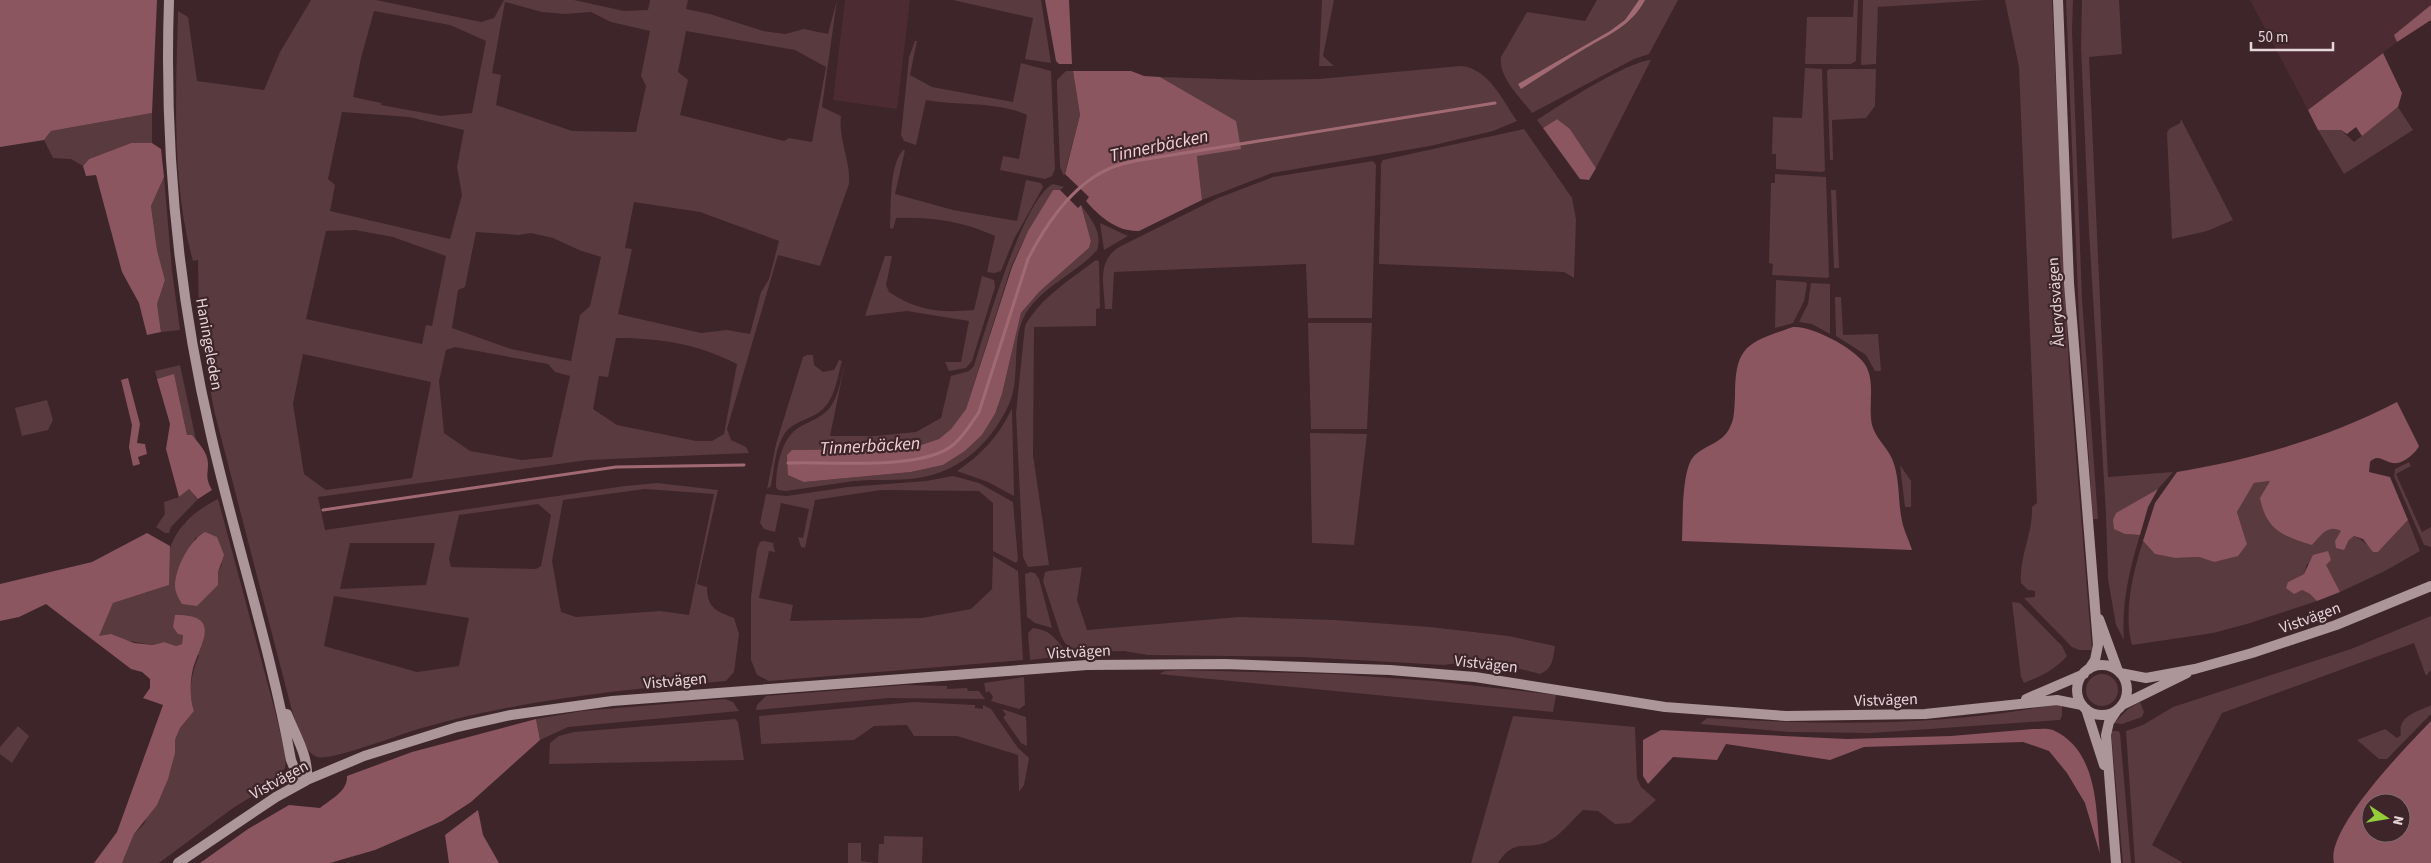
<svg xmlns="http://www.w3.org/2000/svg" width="2431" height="863" viewBox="0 0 2431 863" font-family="'Source Sans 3',sans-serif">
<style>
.built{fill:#4c2c32}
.green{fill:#593a3f;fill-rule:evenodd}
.forest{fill:#8b5660;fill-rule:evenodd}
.water{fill:#a16a73}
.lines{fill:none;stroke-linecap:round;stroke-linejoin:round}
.stream{stroke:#a16a73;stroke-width:3}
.secondary{stroke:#ac9699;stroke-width:10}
.labels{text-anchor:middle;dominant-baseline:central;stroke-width:4.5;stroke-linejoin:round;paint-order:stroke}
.street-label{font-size:16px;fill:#e7d6d9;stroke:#3d2529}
.water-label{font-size:18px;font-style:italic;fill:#f3d0d5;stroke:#3d2529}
</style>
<rect width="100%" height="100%" fill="#3d2529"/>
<!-- built -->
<path class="built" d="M845,0h65l-13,109 -64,-9z
M2250,0h181v16l-123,94z"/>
<!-- green -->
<path class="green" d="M311,0h65l105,22 13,-4 10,-18h70l50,11 24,-1 2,-10h38l-2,9 24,5 53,17 22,3 19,-5 24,5 9,-34 -15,107 19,9c-3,23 10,45 8,68l-29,82 -42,-11 -51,174 4,11 15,7 3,6 -161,7 -270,37 7,33 300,-44 32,-3 61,7 -21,94 10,3c0,21 9,24 27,31l5,16 -5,38 -8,9c-102,8 -206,19 -304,47 -19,5 -93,34 -105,29 -16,-7 -21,-35 -26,-50l-77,-297 -15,-85 -1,-65 -5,1c-22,-78 -17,-169 -15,-250l10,6 9,64 67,9 16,-38zM505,2l37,10 23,2 26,-2 20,10 39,9 -9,45 5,10 -10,46 -64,-1 -76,-26 5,-30 -9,-2zM374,11l76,14 36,16 -14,72 -31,3 -60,-11v-2l-28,-6 8,-39zM686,31l109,19 31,17 -14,75 -23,-4 -5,3 -104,-26 8,-35 -10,-8zM342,112l67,5 55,13 -7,37 5,28 -12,44 -120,-28 5,-26 -7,-6zM634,202l66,10 79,29 -10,38 -8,13 -11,42 -23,-4 -26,3 -83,-19 14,-65 -7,-1zM355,230l38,7 53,19 -14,70 -6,-1 -4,19 -116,-25 20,-88zM476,232l43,3 12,-2 22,5 26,12 22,7 -11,49 -10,9 -9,46 -60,-12 -59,-21 6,-38 7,-3zM616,338c44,0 82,6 121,26l-13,70 -12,7h-16l-79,-16 -24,-16 6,-33 9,1zM455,347l93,17 7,8 15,4 -18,81 -30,3 -52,-9 -26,-18 -5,-52 7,-31zM303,354l128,28 -19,96 -86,12 -22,-16 -11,-70zM645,489l69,5 -25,121 -29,-4 -84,6 -15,-5 -9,-51 11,-61zM538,504l13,11 -10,51 -5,3 -85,-2 -2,-8 10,-44zM350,543h85l-9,42 -86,4zM334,596l135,22 -10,48 -42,6 -93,-26z
M916,0h125l10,63 -26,-4 8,-41 -80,-18z
M1322,0h12l-11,56 11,10h-15z
M1597,0h81l-29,54 -15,5 -102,54c-11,-15 -34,-36 -31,-56l26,-45 58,9z
M1854,0h4l-2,61 -5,3h-46l2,-47h46z
M1863,0h123l-108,7 -2,57 -15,1z
M2005,0h47l17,370 23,280h-13l-7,-3 -48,-49 11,-1v-6l-7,-1 -7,-7c-2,-26 12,-50 11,-76l5,-4 -18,-436z
M2066,0h7l-1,31 10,268 16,220h-5l-14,-200z
M2082,0h37l3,54 -33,3 19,420 65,-5 -15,17 -41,24 8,21 15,1c-10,33 -19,69 -16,105l-8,-15 -8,-46 -2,-65 -17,-283 -8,-184z
M915,41h2l-7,34 22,12 81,15 8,-39 30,8 4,98 -3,7 -7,3 -45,-9 3,-14 16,3 8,-44c-31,-14 -68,-9 -101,-15l-10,45 -12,-4 -3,-6 8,-78z
M1651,60l-55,108 -26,-39 -13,-10 -14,9 -6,-8c23,-15 89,-58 114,-60z
M1460,66c28,1 43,35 57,55l-24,10 -63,15 -158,27 -70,27 -5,-44 39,-34 -76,-45 90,3 69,-1z
M1805,68l17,1 3,102 -3,1 -46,-3v-15h-4l1,-37 29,1z
M1829,69h47l-1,37 -9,12 -34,2 1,40h-3l-3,-89z
M1066,71h7l7,44 -16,61 -4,-9 -3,-79v-8z
M2398,107l15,23 -69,44 -26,-44h23l13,12z
M152,113v30h-21l-42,16 -6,7 -12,-7 -18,-1 -9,-18 7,-9z
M2181,119l52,101 -26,11 -35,8 -5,-106 2,-4 11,-6z
M1524,129l48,69 4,21 -2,59 -10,-6 -185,-8 2,-100 2,-4z
M903,150h2l-10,44 58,16 64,11 9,-41 15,3 2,4 -29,52 -13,32 -7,2 -7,-1 8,-36c-34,-15 -62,-19 -99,-18l-3,11 -3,-1c1,-19 -1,-63 13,-78z
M1373,161l3,4 -4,153h-64l-2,-54 -192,8 -2,37h-7c-1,-25 -9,-49 16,-63l97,-48 55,-21z
M1775,174l51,3 3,99 -1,2 -56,-3 1,-11 -4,-1 2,-80h4z
M164,177l8,94 8,59 -19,2 -4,-28 8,-24 -8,-30 -6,-44z
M1053,184l11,3 -4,3h-7l-25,41 -17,36 -45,142 -15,20 -12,10 -27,9 -120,2 12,32 107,-10 32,-7 22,-14 17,-16 13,-21 7,-20 19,-81 18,-21 50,-44 2,-7 -10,-36c10,14 22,27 16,45 -20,23 -54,36 -71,63 -16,27 -5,61 -16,89 -17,39 -49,70 -92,76 -21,3 -43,1 -64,3 -23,3 -45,7 -68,10l-8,-1 -2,-3c0,-19 5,-48 22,-59 10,-6 22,-10 30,-18 11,-12 13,-33 17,-47l-15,73h45l41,-4 25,-14 10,-42 18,-5 5,-5c11,-35 49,-167 79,-182z
M1831,190h5l3,78h-5z
M1100,223l28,13 -24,14z
M885,256h7l-6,29 3,7c29,19 51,21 85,18l8,-34 12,4 1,7 -23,74 -6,7 -17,3 -4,-9h16l8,-41 -62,-10 -42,5z
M1096,260l3,1 1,47 -4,1v17l-62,1 -1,128 16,110 -21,2 -5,-10 -7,-144 9,-87c15,-28 46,-47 71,-66z
M1776,280l29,2 2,2 -3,17 -11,22 -18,5z
M1811,283l19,1v50l-18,-10 -13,-2 9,-18z
M1835,297h6l2,38 35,-1 3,37h-6l-9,-16 -30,-19z
M1308,323h64l-5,106h-56z
M807,355h6l1,10 9,7 11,-2 5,-10 3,1c-5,17 -7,41 -24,52 -11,7 -25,9 -33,20 -10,14 -11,37 -14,53l-4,3 9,-45 27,-87z
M180,365l16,75 -4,-5h-5l-13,-60 -17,4 -2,-8z
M47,400l6,20 -5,10 -26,6 -7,-28z
M1011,410h1l2,86 -26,-14 -31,-11c24,-16 42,-35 54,-61z
M1310,433l57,1 -13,111 -42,-2z
M2409,462l2,4 -15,8 26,58 9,-5v20l-7,-2 -30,-69 1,-7z
M1900,465l11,16v26h-6z
M953,476l26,7 34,19 5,58 -2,3 -23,-12v-48l-14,-12 -98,-1 -66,10 -10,48 -4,-1 -3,-10 5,1 6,-29 -28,-6 -6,29 -11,-3 -4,-6 6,-29 21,2 61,-9 78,-6z
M2271,481l57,48 7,-1 7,3 4,16 3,-7 5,-4c10,4 14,11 24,16l30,-32 12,31 -35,20 -45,21 -15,-27 -18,-1 -3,10 -16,8 6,11 8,-3 8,4 7,7 -70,23 -34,9 -81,12c-9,-32 1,-73 11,-104l12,13 20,4 24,-1 15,5 33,-18 -10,-32 17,-29z
M189,489l9,10 -27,28 -2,6h-4l-9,-6 9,-13 -1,-12 15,-5z
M218,499l57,212 11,46 -1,11 -11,15 -41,25 -74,55h-37l12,-29 10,-10 31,-71v-13l5,-12 14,-17c-6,-18 -3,-38 5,-55l-16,-21 -1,9 -6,2 -12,-4 -11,3 -55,-9 15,-33 56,-18c0,-12 -2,-29 2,-40 9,-22 27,-36 47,-46zM196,537l26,27 -4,8v13l-6,4 -32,-23z
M764,541l9,2 2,9 -6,-1 -10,47 34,7 -3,16 132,-3 49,-9 21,-20 1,-33 25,15 5,89 -254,21 -12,-6 -6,-15v-63l6,-48 3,-7z
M1082,567l-5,33 10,30 152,-13 95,3 96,7 78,9 47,10c-2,12 -2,23 -15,28l-31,-8 -37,-5 -28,4 -142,-8 -154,-2 -24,-4 -47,1 -12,-9 -4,-7 -18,-55 2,-9 4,-1z
M1031,572l4,1 4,6 13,49 -17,-5 -8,-6 -2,-43z
M2012,602l8,1 42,43 5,10c-12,14 -26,20 -43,27l-3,-6z
M2431,616v54l-5,6 -12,-33 -192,70 -70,132 31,18h-48l-9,-132 17,-6 30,-18 178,-58z
M1033,628c24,3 23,17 39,27l-42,5 -2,-27z
M1178,670l155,4 100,7 123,14 -3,17 -394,-38 6,-3z
M2086 690a16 16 0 1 1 32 0a16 16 0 1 1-32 0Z
M1024,677l1,28 -6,4 -28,-8 2,-4 -4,-6 -3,2 -2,-10z
M905,685l42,1v3l20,-1 1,3h11l6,8 -96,-1 -133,12 1,-5 9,-9z
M725,699l8,3 6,9 -171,16 -28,13 -4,-21 46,-8z
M914,702l61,3v3l8,1v-4l8,4 27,39 11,10 -5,27 -5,7 -1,-37 -61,-19h-43l-7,-11 -33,1 -20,14 -93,4 -2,-28z
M2140,702l4,10 -2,5 -20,7 -8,-1 14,-14z
M2057,704l5,1v11l-2,4 -189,13 -82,-1 -89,-8 7,-6c116,7 235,9 350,-14z
M2431,705v9l-44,45h-8l-22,-19 28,-11 12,9 4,-3c-4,-19 16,-23 30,-30z
M1002,709l24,8 1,29 -6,-3 -18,-26 3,-2z
M1513,716l122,11 2,51 4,9 15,13 -26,23 -15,1 -17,-13 -15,-1c-11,10 -23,26 -36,32 -22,9 -32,-5 -49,21h-27z
M735,719l3,3 6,38 -195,4 1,-21 9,-7 15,-4z
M18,726l11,10 -17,27 -12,-9v-7z
M2111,731h7l2,2 11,130h-8z
M884,836l39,1 -1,26h-44l1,-19h5z
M848,843h13v18l13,2h-26z"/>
<!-- forest -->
<path class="forest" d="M0,0h157l-5,113 -101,18 -7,9 -44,7z
M1045,0h24l3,64h-13l-3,-3z
M2431,5v15l-34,22 -3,-7z
M2383,53l19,40 -4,14 -36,29 -6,-9 -9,7 -6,-4h-23l-10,-20z
M1073,71h58l13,5 16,1 76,44 5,28 -44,7 5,44 -63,31c-22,1 -40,-15 -53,-30l3,-4 -24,-23 15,-59z
M1557,119l13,10 26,39 -7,12 -9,-1 -37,-51z
M131,143h21l9,6 3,28 -13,29 6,44 8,30 -8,24 4,28 -14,3 -8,-32 -17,-31 -26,-97 -10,1 -3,-10 6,-7z
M1053,190h7l18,18 3,-3 10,36 -2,7 -50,44 -18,21 -19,81 -7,20 -13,21 -17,16 -22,14 -32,7 -107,10 -16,-7 -1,-20 5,-5 120,-2 27,-9 12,-10 15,-20 46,-142 16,-36z
M1793,327c18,-2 67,23 74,41 8,17 1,38 5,57 4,15 18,24 22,39 6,19 4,38 8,57 2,10 7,19 10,29l-230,-9c1,-19 -1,-74 13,-86 11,-10 29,-13 35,-28 5,-9 4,-20 5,-30 0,-51 11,-54 58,-70z
M174,374l13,61h5c7,9 15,16 16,28 0,13 -3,14 4,27l-14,9 -9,-10 -10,8 -13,-48 4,-25 -13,-45z
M128,378l12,46 -3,19 8,1 2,10 -9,3 2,7 -7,2 -4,-19 3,-22 -11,-45z
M2397,402l22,44c-3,7 -17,19 -26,17 -9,-1 -15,-10 -23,-1l-1,10 21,5 18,43 -30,32h-5l-10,-13 -9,-3 -5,4 -5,10 -8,-2 -1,-7 6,-10c-13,-7 -20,4 -29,14 -29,-9 -46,-15 -52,-47l10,-17 -16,2 -17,29 10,32 -9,12 -24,6 -15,-5 -24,1 -20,-4 -12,-13 12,-38 22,-31c77,-13 151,-34 220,-70z
M2158,489l-10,18 -8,28 -15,-1 -11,-5 -1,-9 3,-7z
M205,532l12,5 7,18 -6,17v13l-21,21 -15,-2c-3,-5 -7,-12 -7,-18 0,-18 15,-46 30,-54z
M147,533l23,13 -1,39 -56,18 -14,33 12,-2 23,9 19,2 11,-3 12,4 6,-2 1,-9 -5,-1 -5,-7 2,-12c52,-1 21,34 17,58 -2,12 -2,26 2,38l-14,17 -5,12v13l-7,26 -11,26 -23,29 -12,29h-28l23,-31 46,-127 -20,-7 7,-10v-9l-8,-7 -11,-3 -85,-65 -27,13 -19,4v-37l92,-22z
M2328,551l3,9 -5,5 14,27 -23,9 -7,-7 -8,-4 -8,4 -8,-6 2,-6 16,-8 9,-19z
M536,719l4,21 -69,62 -29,19 -67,29 -45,13h-130l48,-34 41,-24 31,3c11,-9 28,-17 27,-32l65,-24z
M2431,721v142h-97c-9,-34 73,-117 97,-142zM2371,803h30v30h-30z
M2033,729c6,0 14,-1 20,1 46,21 43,81 47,124l-15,-51 -18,-30 -18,-22 -26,-9 -159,5 -34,13 -104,-16 -9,16 -44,-3 -25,27 -5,-8v-36l18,-10 186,9 104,-3z
M478,810l5,25 16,28h-50l-4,-28z"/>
<!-- water -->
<path class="water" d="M1639,0h6c-14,26 -35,34 -59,48 -22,13 -43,27 -65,41l-3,-5 92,-53 15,-11z"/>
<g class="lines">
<!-- stream -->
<path class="stream" d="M788,463c40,-2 134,8 165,-18 11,-9 18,-21 26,-33l49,-153c19,-37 49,-81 91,-94 11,-4 23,-5 34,-7l342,-55
M323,510l293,-43 128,-2"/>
<!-- secondary -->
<path class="secondary" d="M169,0c-5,146 9,293 42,435 25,109 60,215 80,325l4,10 12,10
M2058,0l11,283 29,362 -3,15 -6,9
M2099,619l19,52
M2077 690a25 25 0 1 1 50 0a25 25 0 1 1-50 0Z
M2120,673l26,5 49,-9 57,-16 84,-28 95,-39
M2026,699l58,-25
M2122,705l65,-32
M2086,709l18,56
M287,714c8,21 22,42 20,66
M178,863l98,-66 31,-17 57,-24 93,-29 54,-12 101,-14 475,-36 138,-1 165,6 85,7 190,30 121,9 139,-2 132,-14 25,5
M2116,863l-10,-128 3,-13 8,-12"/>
</g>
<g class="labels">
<!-- street labels -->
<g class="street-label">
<text transform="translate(2056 302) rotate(-94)">Ålerydsvägen</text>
<text transform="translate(209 344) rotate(80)">Haningeleden</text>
<text transform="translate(2310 618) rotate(-20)">Vistvägen</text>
<text transform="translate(1079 652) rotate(-3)">Vistvägen</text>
<text transform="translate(1486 664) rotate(6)">Vistvägen</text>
<text transform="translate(675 681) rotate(-5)">Vistvägen</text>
<text transform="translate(1886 700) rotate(-2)">Vistvägen</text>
<text transform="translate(279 780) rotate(-29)">Vistvägen</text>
</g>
<!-- water labels -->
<g class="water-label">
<text transform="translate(1159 146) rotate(-12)">Tinnerbäcken</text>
<text transform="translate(870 446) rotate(-3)">Tinnerbäcken</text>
</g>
</g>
<!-- north arrow -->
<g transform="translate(2386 818) rotate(102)"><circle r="24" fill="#3d2529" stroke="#816c6f"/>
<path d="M0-4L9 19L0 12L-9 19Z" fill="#95cc3b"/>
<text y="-8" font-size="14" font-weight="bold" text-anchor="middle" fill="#e7d6d9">N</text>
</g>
<!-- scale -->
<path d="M2251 42v8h82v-8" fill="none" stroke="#e7d6d9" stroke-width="2.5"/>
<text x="2258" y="42" font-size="15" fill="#e7d6d9" stroke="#3d2529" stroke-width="4" paint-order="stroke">50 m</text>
</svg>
